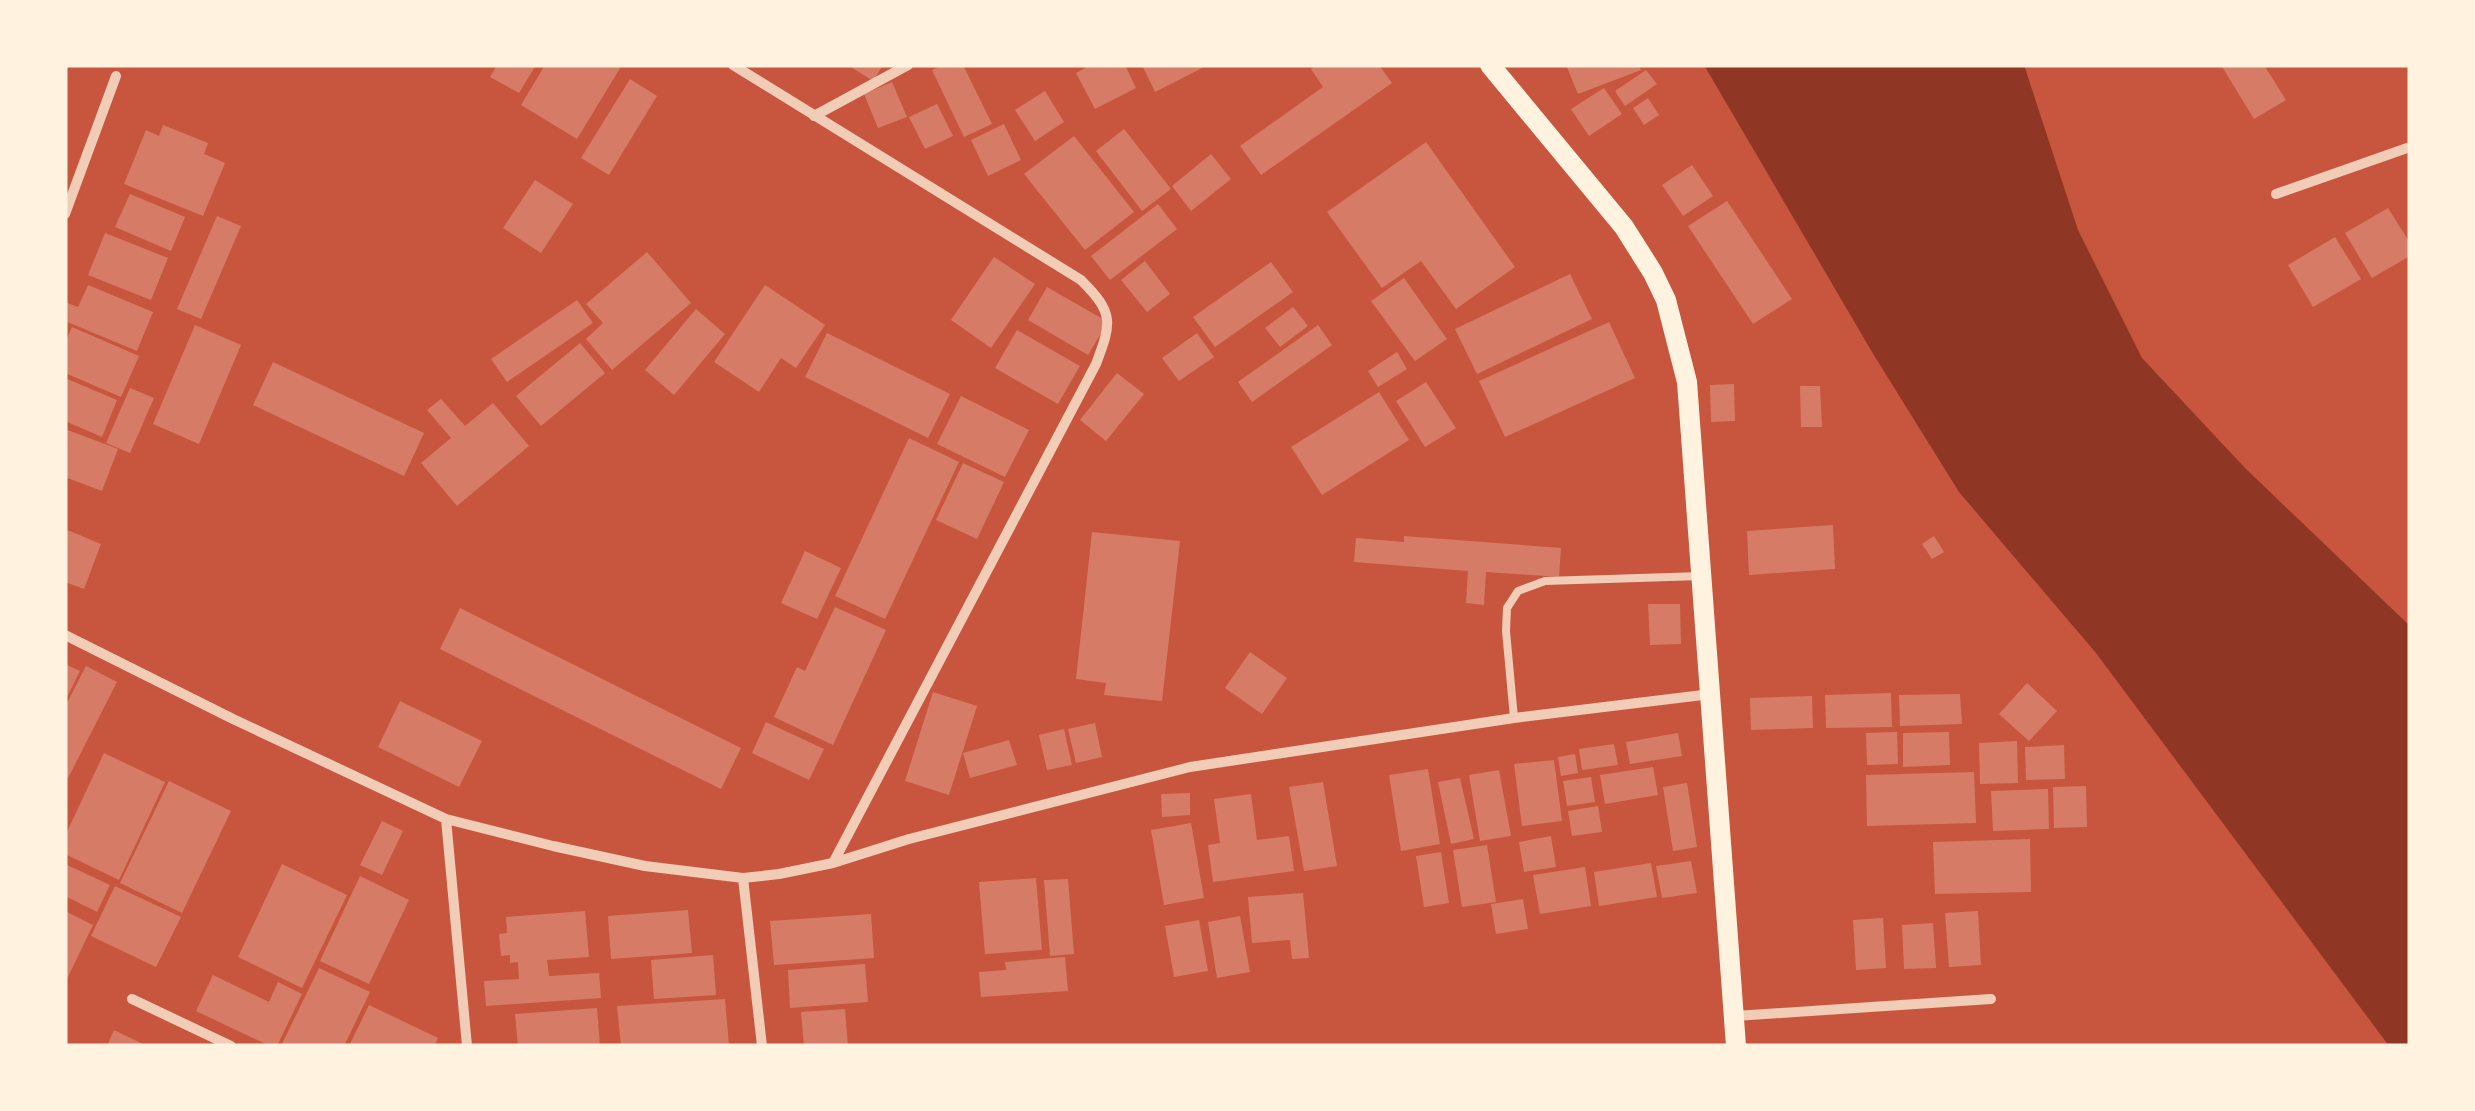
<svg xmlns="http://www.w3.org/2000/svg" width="2475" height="1111" viewBox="0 0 2475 1111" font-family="Spectral,serif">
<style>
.water{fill:#8f3625}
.building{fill:#d67c66}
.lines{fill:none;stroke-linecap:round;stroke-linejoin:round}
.service{stroke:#f1ccb7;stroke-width:8}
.minor{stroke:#f1ccb7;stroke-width:10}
.secondary{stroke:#fff3e0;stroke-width:20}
</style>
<rect width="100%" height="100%" fill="#c8553d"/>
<!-- water -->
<path class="water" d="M1704,65h320l54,165 64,128 103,110 165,158v420h-21l-293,-393 -137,-161 -87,-140z"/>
<!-- building -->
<path class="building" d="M497,65h39l-17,28 -29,-16z
M545,65h77l-45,74 -56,-34z
M848,65h35l-10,16z
M942,65h21l29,59 -28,13 -32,-67z
M1091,65h34l11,23 -41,21 -19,-36z
M1142,65h66l-53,27z
M1317,65h62l13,18 -131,92 -21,-29 83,-59 -12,-18z
M1566,65h73l2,5 -63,24z
M2221,65h43l22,35 -32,19z
M1646,70l11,14 -32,22 -10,-15z
M630,79l27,17 -48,79 -28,-17z
M892,82l15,35 -29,11 -14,-34z
M1604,88l18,26 -33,22 -18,-27z
M1045,91l19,31 -29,19 -20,-31z
M1648,98l11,17 -15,10 -11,-17z
M937,104l16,32 -28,13 -16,-32z
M1004,124l17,36 -33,16 -17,-36z
M163,125l45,18 -4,11 21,9 -22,53 -79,-32 22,-54 13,6z
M1124,129l47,60 -29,22 -46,-60z
M1074,136l60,76 -49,38 -61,-76z
M1426,142l89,125 -59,42 -35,-48 -39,27 -55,-76z
M1211,154l20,25 -40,32 -19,-25z
M1692,165l21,31 -30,20 -21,-31z
M535,180l38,24 -32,49 -38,-25z
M130,194l55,23 -14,34 -56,-24z
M1727,201l65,98 -39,25 -65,-98z
M1158,204l19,25 -67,51 -19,-24z
M2388,208l22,35v13l-38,22 -27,-45z
M217,216l24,10 -40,93 -24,-10z
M105,233l63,25 -17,42 -63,-25z
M2335,237l26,42 -48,28 -25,-42z
M647,252l44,51 -79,67 -26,-31 17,-16 -17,-19z
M994,257l41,27 -44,64 -40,-28z
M1145,261l25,33 -23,18 -26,-32z
M1271,262l22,30 -78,55 -22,-30z
M1570,274l22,45 -115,55 -22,-45z
M1404,278l43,61 -32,22 -44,-60z
M88,285l65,27 -16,39 -72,-30v-19l13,5z
M765,285l60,40 -29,43 -15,-10 -22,34 -45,-30z
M1047,287l61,35 -20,33 -60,-35z
M577,300l16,23 -86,59 -16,-23z
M1293,307l15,19 -28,21 -15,-19z
M696,309l29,25 -51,61 -29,-25z
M1609,322l26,56 -130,59 -26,-56z
M195,325l46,20 -42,99 -46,-20z
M1318,325l14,20 -80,57 -14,-20z
M72,327l67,29 -18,41 -56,-24v-30z
M1017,330l63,36 -22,38 -63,-36z
M827,333l123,61 -22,44 -123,-61z
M1197,333l17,24 -35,24 -17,-23z
M580,343l25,30 -64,53 -25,-30z
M1397,352l10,17 -29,18 -10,-16z
M273,362l151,71 -20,43 -151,-71z
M1117,373l27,21 -38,47 -26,-21z
M65,378l52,22 -15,37 -37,-16z
M1426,382l30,46 -31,19 -29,-46z
M1734,384l1,37 -24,1 -1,-37z
M1800,386h20l2,41h-21z
M130,388l24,10 -24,55 -24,-10z
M1379,392l30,48 -87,55 -31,-48z
M961,396l68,34 -24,47 -68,-33z
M441,399l24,27 28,-23 36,43 -72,60 -36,-43 30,-25 -24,-28z
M65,429l53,20 -16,42 -37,-14z
M909,438l50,24 -74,157 -50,-23z
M963,463l41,19 -27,57 -41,-19z
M1833,525l2,44 -86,6 -2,-44z
M65,529l36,15 -17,45 -19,-7z
M1092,532l88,9 -18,160 -58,-6 2,-12 -30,-4z
M1404,536l157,12 -2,29 -73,-5 -2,33 -18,-2 2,-32 -114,-9 2,-24 48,4z
M1934,536l10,16 -12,7 -10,-15z
M805,551l36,17 -24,51 -36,-16z
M1648,604h32l1,40 -31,1z
M835,607l51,23 -53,115 -59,-28 23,-50 8,4z
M460,608l281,140 -20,41 -281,-140z
M1250,652l37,26 -25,36 -37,-26z
M65,664l15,7 -15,30z
M86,666l31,16 -52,102v-77z
M2027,683l30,28 -28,30 -30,-27z
M933,692l44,14 -28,89 -44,-14z
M1891,693l1,34 -66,1 -1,-33z
M1960,694l2,30 -62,2 -1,-31z
M1812,696l1,32 -62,2 -1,-32z
M400,701l82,40 -23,46 -81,-40z
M766,722l58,27 -15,31 -57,-27z
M1095,723l7,34 -26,6 -8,-34z
M1064,729l8,36 -25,5 -8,-35z
M1897,732l1,32 -31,1 -1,-32z
M1949,732l1,33 -47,2v-34z
M1678,733l4,23 -52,8 -4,-22z
M1009,740l8,25 -47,13 -7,-25z
M2017,741l1,42 -38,1 -1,-41z
M1614,744l4,21 -36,5 -3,-21z
M2064,745l1,34 -39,1 -1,-33z
M104,753l61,29 -46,98 -54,-26v-18z
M1575,754l3,19 -17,3 -3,-19z
M1554,760l8,61 -40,5 -8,-62z
M1653,767l5,28 -53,9 -5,-29z
M1428,769l12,75 -39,7 -12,-76z
M1499,770l12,66 -31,5 -11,-66z
M1974,772l2,51 -109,3 -1,-51z
M1591,777l4,25 -28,4 -4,-25z
M1460,778l14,61 -23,5 -13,-62z
M169,781l62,30 -49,102 -62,-30z
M1323,782l14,84 -33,5 -15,-84z
M1687,783l10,64 -24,4 -10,-64z
M2086,786l1,41 -33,1 -1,-41z
M2048,789l1,40 -56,2 -2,-40z
M1190,793v22l-28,2 -1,-23z
M1251,794l6,46 32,-4 5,35 -81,11 -5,-37 12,-2 -6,-44z
M1598,806l4,26 -30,4 -4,-25z
M382,821l21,10 -21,44 -22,-10z
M1191,823l13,75 -40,7 -13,-75z
M1551,836l5,31 -32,5 -5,-30z
M2030,839l1,53 -96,2 -2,-52z
M1487,845l9,57 -34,5 -9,-57z
M1441,852l8,51 -25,4 -8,-51z
M1691,861l6,32 -35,5 -6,-32z
M1651,863l6,34 -58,9 -5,-34z
M65,864l45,21 -13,27 -32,-16z
M282,864l65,31 -45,93 -64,-31z
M1585,867l6,39 -51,8 -7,-39z
M360,876l49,24 -40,84 -49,-23z
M1036,878l6,72 -57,4 -6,-72z
M1068,879l6,75 -24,2 -6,-76z
M115,886l66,31 -25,50 -65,-31z
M1303,893l6,65 -17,1 -2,-19 -38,3 -4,-46z
M1523,899l5,30 -32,5 -5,-30z
M688,910l4,43 -81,6 -3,-43z
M65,911l28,14 -28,58z
M585,911l4,46 -42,3 2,16 50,-3 2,25 -115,8 -2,-25 35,-2 -1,-17 -8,1v-8l-9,1 -2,-22 8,-1 -1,-16z
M1978,911l3,54 -32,2 -4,-54z
M871,914l3,44 -100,7 -4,-44z
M1240,916l10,56 -33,6 -9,-56z
M1883,918l3,50 -30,2 -3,-50z
M1199,920l9,51 -34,6 -9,-51z
M1933,923l3,45 -32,1 -2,-44z
M713,955l3,40 -62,4 -3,-39z
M1065,957l3,34 -87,6 -2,-25 27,-2 -1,-8z
M865,964l3,38 -78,6 -2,-38z
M319,968l51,24 -26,54h-57l-5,-2z
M213,975l56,27 9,-20 24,12 -25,52h-7l-74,-35z
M725,999l4,47h-108l-4,-40z
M369,1005l69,33 -4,8h-85z
M597,1008l3,38h-82l-3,-32z
M845,1009l3,37h-44l-3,-34z
M114,1030l33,16h-40z"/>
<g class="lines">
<!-- service -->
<path class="service" d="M1514,718l-8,-87 1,-23 11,-17 27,-10 156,-5"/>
<!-- minor -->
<path class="minor" d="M733,65l348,215c33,33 31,42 15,84l-263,499
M814,116l94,-51
M2276,194l134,-47
M65,214l51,-138
M65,635l168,84 213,100 107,27 92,20 98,12 36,-4 54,-11 76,-24 281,-72 324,-49 197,-24
M446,819l21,227
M743,878l19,168
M132,999l99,47
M1735,1016l256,-17"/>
<!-- secondary -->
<path class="secondary" d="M1490,65l134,162 29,46 13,27 21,82 49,664"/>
</g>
<!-- border -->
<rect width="2475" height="1111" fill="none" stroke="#fff3e0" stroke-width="135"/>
</svg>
